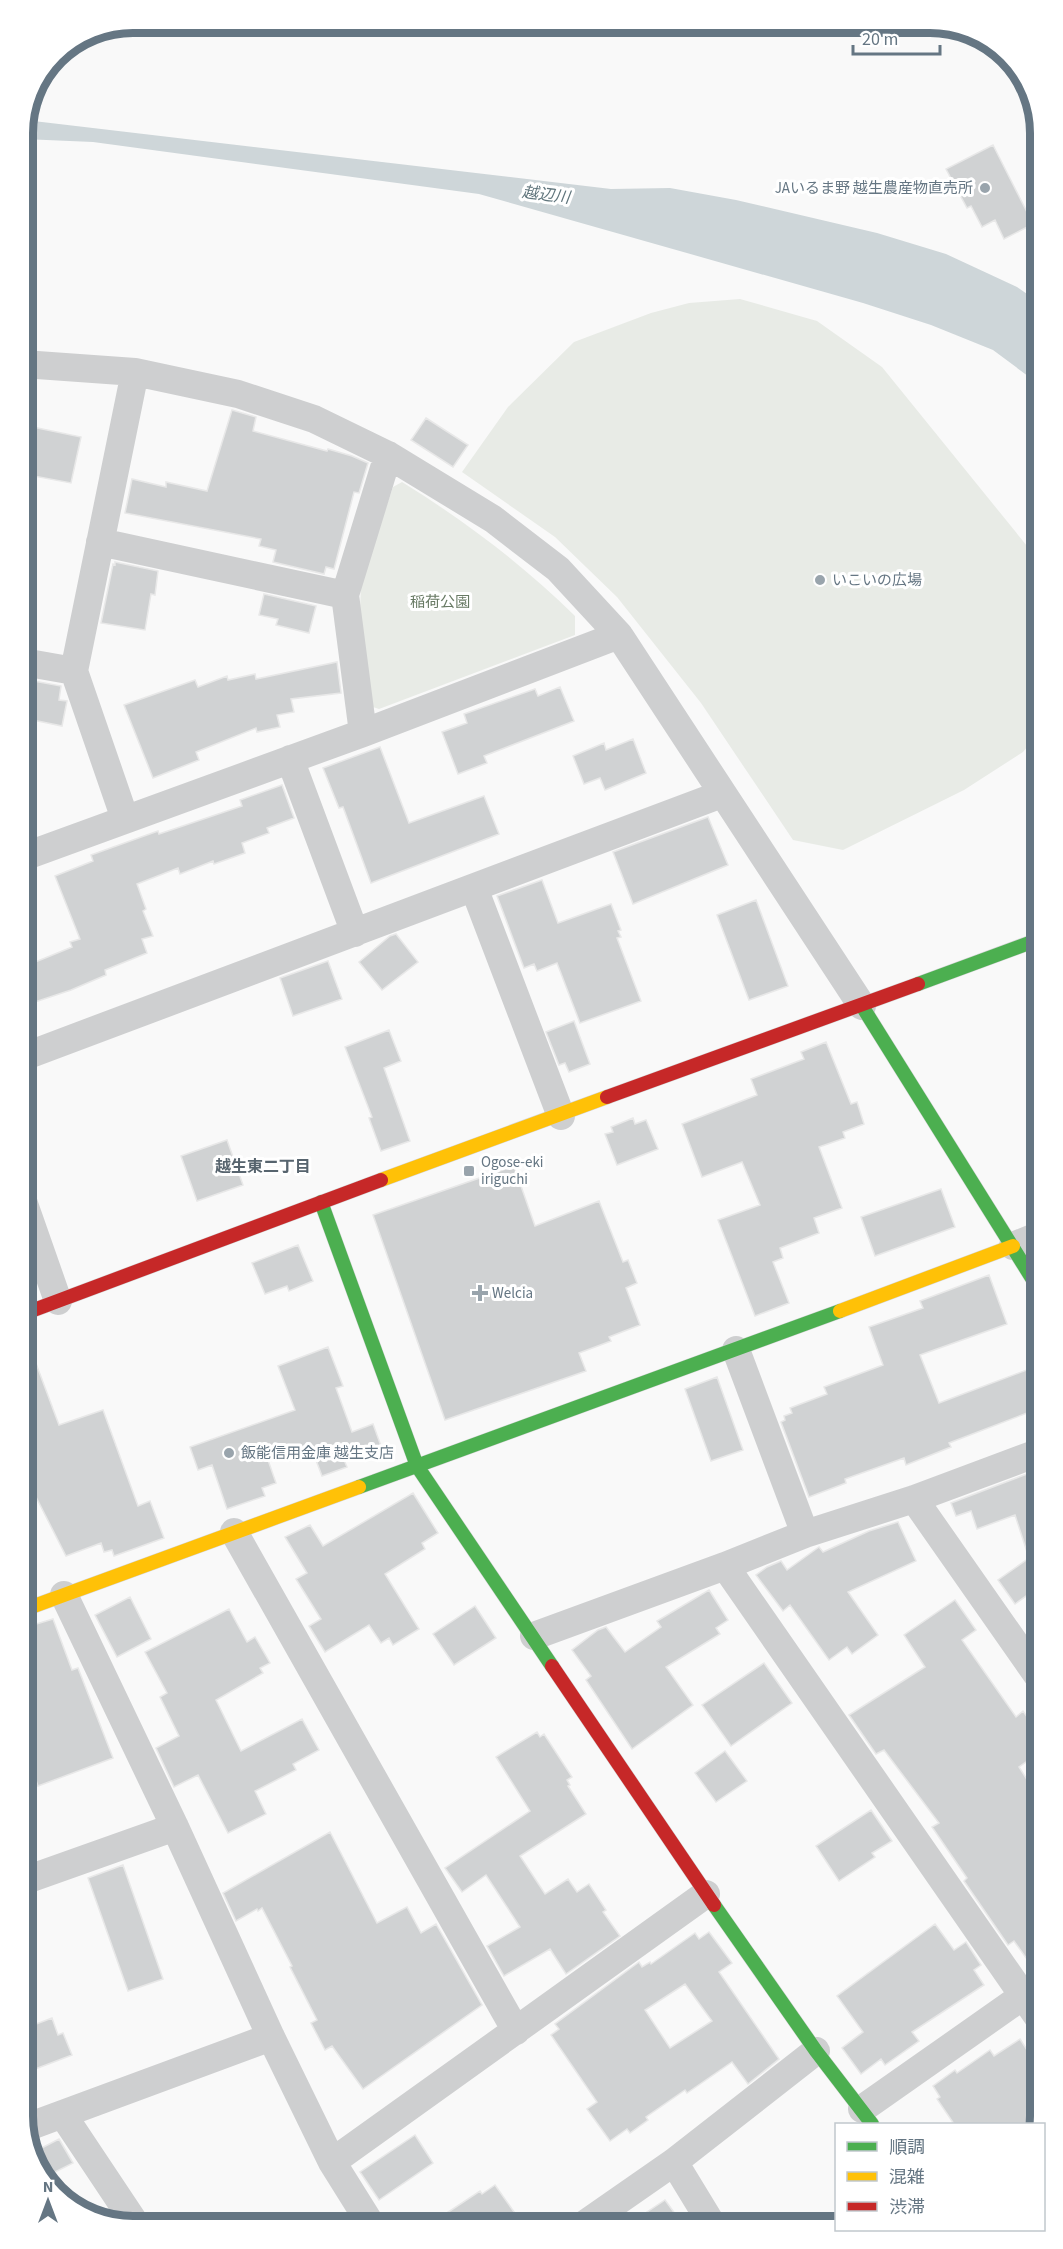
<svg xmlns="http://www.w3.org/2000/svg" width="1063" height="2249" viewBox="0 0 1063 2249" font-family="'Source Sans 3','Noto Sans JP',sans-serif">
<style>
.green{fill:#e8ebe6}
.water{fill:#ced6d9}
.building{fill:#d0d2d3;stroke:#e8e8e8;stroke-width:1.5;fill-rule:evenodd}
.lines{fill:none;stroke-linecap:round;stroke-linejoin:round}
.fast-casing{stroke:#d5d6d7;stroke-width:15}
.slow-casing{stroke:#d5d6d7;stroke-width:15}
.jam-casing{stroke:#d5d6d7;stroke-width:15}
.street{stroke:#cecfd0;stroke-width:28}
.fast{stroke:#4caf50;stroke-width:14}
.slow{stroke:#ffc107;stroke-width:14}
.jam{stroke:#c62828;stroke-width:14}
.poi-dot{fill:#99a4ac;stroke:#fff;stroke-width:2}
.labels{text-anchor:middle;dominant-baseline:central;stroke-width:6;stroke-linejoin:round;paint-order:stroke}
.poi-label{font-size:15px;fill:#657683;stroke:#fff;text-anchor:start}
.park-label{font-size:15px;fill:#687a64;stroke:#fff}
.water-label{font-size:16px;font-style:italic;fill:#60757c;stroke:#fff}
.neighbourhood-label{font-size:16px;font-weight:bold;fill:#57646e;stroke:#fff}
.rim{fill:none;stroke:#657683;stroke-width:8}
</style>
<rect width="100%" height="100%" fill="#f9f9f9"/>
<!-- green -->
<path class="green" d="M740,299l77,22 65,46 158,195v169l-17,21 -59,38 -121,60 -50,-10 -92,-137 -84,-106 -62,-60 -93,-65 46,-65 66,-65 77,-29 38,-10z
M402,482c63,39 120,82 173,134v19l-196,74 -9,-3 -10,-95 1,-30 32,-94z"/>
<!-- water -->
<path class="water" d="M25,120l586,69 59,-1 66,12 141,33 69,21 71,33 23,16v82l-47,-35 -62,-25 -68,-22 -384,-109 -386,-52 -70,-3v-13z"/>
<!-- building -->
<path class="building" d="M993,145l40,79 -29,15 -9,-19 -13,7 -11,-21 -4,2 -21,-39z
M232,410l24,7 -3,14 74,20 1,-2 24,7 16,7 -9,30 -5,-1 -20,77 -8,-2 -2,7 -51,-12 3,-12 -17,-4 2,-7 -136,-26 7,-34 34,8v-5l41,9z
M426,418l42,27 -15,22 -42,-27z
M23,425l58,12 -10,46 -48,-9z
M115,562l43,9 -3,24 -4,-1 -6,36 -44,-7 12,-59 2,1z
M264,594l52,12 -7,27 -33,-8 2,-6 -19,-4z
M337,662l4,31 -50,6 3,13 -17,3 3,12 -23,5 -1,-4 -60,24 3,8 -46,18 -29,-73 71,-25 3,7 29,-11 1,4 27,-6 1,5z
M23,679l38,7 -2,14 8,1 -5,25 -39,-8z
M560,687l14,34 -90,35 3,7 -29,11 -16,-42 25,-9 -3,-9 71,-25 3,7z
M633,739l13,34 -41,17 -5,-12 -16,6 -11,-28 31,-13 2,7z
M380,747l29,76 75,-27 15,38 -128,49 -28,-76 -4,1 -16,-40z
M282,785l12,33 -27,10 2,5 -27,10 3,10 -31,11 -1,-3 -33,13 -2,-6 -41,16 9,25 -3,2 10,25 -11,3 5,14 -42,17 1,5 -35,15 -48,16v-39l49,-20 -2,-5 10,-3 -25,-63 38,-15 -2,-6 67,-24 1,3 83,-28 -2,-6z
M708,817l20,48 -95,39 -20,-52z
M542,880l16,43 53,-19 10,26 -3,1 3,6 -4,1 24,63 -61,22 -23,-60 -20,8 -3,-7 -10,4 -27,-72z
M756,900l32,86 -39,14 -32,-85z
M396,934l22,28 -36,28 -23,-28 31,-26z
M328,961l14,38 -49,17 -13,-38z
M574,1021l16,43 -21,8 -4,-9 -6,2 -13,-33z
M389,1030l12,31 -17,7 26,73 -29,10 -12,-33 3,-1 -27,-70z
M826,1042l25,62 6,-2 7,22 -21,8 2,6 -26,9 23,61 -28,10 5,15 -39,15 3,10 -10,4 16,41 -34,13 -37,-96 42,-15 -18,-43 -40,15 -20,-53 75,-29 -6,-16 53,-20 -3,-7z
M633,1118l2,6 11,-4 12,29 -41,16 -12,-31 8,-2 -2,-5z
M227,1140l16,45 -46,16 -16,-45z
M514,1166l21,60 64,-25 24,61 5,-2 9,23 -11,5 14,37 -31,12 2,4 -32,12 7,18 -141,49 -72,-205z
M941,1189l14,38 -80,29 -14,-39z
M298,1245l15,36 -24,10 -2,-5 -22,8 -13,-31z
M989,1275l18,49 -87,31 19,48 101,-38v43l-91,35 2,4 -45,18 -2,-7 -59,21 1,4 -37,14 -28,-75 4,-2 -1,-4 8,-3 -2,-5 37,-14 -3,-7 59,-22 -14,-38 54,-19 -3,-7z
M23,1334h2l34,91 44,-15 35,96 12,-5 14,37 -50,18 -2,-6 -8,2 -3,-9 -35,13 -31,-61 -12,6z
M328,1347l15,39 -7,2 16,44 21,-8 8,22 -37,14 3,7 -25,9 -12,-32 -42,16 8,23 -14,5 3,8 -38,13 -15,-44 -14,5 -8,-23 105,-37 -17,-44z
M717,1377l26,73 -32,11 -26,-72z
M1040,1469v117l-25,18 -17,-24 31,-22 -14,-43 -38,14 -6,-18 -15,5 -5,-13z
M413,1493l25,40 -16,10 3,6 -40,25 34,55 -26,16 -4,-7 -8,5 -12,-18 -44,27 -16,-26 12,-7 -25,-40 11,-6 -22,-36 25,-12 13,21z
M898,1522l18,39 -68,31 30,43 -26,19 -5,-7 -18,13 -39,-55 -7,6 -27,-36 11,-8 14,-6 6,9 32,-23 4,5 46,-21z
M709,1590l19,30 -12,8 4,6 -54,33 27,38 -61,44 -46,-69 5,-4 -19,-26 26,-20 8,-3 19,25 36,-25 -4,-6z
M130,1597l21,42 -34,18 -22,-42z
M955,1600l21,30 -14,10 54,77 7,-6 17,24v17l-21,15 21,33v168l-6,1 -20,-28 -6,4 -44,-64 3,-3 -35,-51 7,-4 -55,-73 -8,4 -27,-39 76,-48 -21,-32z
M475,1606l21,32 -42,27 -21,-31z
M229,1609l18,33 8,-5 15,26 -10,5 3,5 -47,27 25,51 61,-32 17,31 -26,14 3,6 -41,21 11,23 -38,19 -30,-58 -24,12 -18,-39 23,-12 -19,-39 7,-4 -22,-41z
M53,1619l19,51 6,-2 35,90 -75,28 -15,-43v-115z
M764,1663l28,40 -61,43 -29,-41z
M537,1732l3,5 4,-3 28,43 -5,3 3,5 -2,1 18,28 -66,42 25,38 23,-15 9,13 12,-8 17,26 -3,2 17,24 -54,38 -16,-25 -46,27 -17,-30 33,-19 -34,-52 -24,17 -17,-24 85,-57 -34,-54z
M725,1751l22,30 -31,21 -21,-29z
M871,1810l21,31 -20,12 3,4 -36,24 -23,-35z
M330,1832l47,91 30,-16 14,26 15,-9 46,81 -119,84 -31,-43 -7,4 -14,-27 6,-3 -27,-53 2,-1 -30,-58 -4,3 -1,-2 -21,12 -13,-28z
M123,1865l40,114 -35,12 -40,-113z
M935,1924l19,26 12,-8 15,23 -7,5 10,15 -72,47 7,9 -34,24 -4,-6 -20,15 -19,-26 21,-16 -26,-36z
M709,1932l23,31 -13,9 60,87 -31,25 -16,-22 -45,31 -2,-3 -39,27 2,3 -18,13 -3,-4 -17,12 -23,-32 10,-7 -46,-67 8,-6 -4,-5 84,-62 3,5 8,-5 1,2 44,-31 4,6zM685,1984l27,37 -42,27 -25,-38z
M52,2018l6,17 5,-2 9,22 -42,16 -2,-6 -6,2 1,-38z
M1020,2039l20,31 -8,6 8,12v29l-2,7h-84l-17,-25 3,-2 -7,-11 22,-16 2,3 33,-23 4,6z
M415,2135l18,28 -54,37 -19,-28z
M59,2139l14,24 -28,14 -14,-19 -1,-4z
M495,2185l29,41h-97l53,-35 2,3z
M665,2200l19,26h-58z"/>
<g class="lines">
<!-- fast casing -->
<g class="fast-casing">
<path id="fast" d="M918,984l122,-45
M862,1006l178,285
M321,1202l96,264 135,200
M359,1487l481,-176
M714,1905l102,146 56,73"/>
</g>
<!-- slow casing -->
<g class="slow-casing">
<path id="slow" d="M381,1180l226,-83
M840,1311l173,-65
M23,1610l336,-123"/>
</g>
<!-- jam casing -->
<g class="jam-casing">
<path id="jam" d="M607,1097l311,-113
M23,1314l358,-134
M552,1666l162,239"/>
</g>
<!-- street -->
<path class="street" d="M23,364l112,8 103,22 76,25 74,36 105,64 65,50 61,66 243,371
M100,542l245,53 43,-140
M345,595l18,138
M23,662l51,9
M290,759l65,174
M125,819l-51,-148 61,-299
M23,857l340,-124 256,-98
M474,888l87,228
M23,1057l699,-263
M23,1201l35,100
M1013,1246l27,-11
M736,1350l69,184
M914,1499l126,180
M234,1532l282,499
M725,1566l315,454
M64,1595l111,232 96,210 61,125 40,64
M534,1636l191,-70 80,-32 109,-35 126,-47
M23,1881l152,-54
M862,2109l178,-125
M63,2115l74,111
M25,2128l246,-91
M332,2162l374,-268
M674,2162l39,64
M582,2226l92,-64 142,-111"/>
<!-- fast -->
<use href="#fast" class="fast"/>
<!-- slow -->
<use href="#slow" class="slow"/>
<!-- jam -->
<use href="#jam" class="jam"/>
</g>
<!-- markers -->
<g class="poi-dot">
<circle cx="985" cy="188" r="6"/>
<circle cx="820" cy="580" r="6"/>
<rect x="463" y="1165" width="12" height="12" rx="3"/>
<path d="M477 1284h6v6h6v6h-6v6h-6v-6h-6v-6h6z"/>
<circle cx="229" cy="1453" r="6"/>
</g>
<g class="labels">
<!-- poi labels -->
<g class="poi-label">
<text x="973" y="188" text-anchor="end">JAいるま野 越生農産物直売所</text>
<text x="832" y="580">いこいの広場</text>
<text x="481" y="1162">Ogose-eki<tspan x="481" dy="17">iriguchi</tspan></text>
<text x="492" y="1293">Welcia</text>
<text x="241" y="1453">飯能信用金庫 越生支店</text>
</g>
<!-- park labels -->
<g class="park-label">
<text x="440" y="602">稲荷公園</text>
</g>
<!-- water labels -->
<g class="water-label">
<text transform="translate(546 195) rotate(7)">越辺川</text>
</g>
<!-- neighbourhood labels -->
<g class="neighbourhood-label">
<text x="263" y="1167">越生東二丁目</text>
</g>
</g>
<!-- crop -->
<path d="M0 0H1063V2249H0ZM133 33H930A100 100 0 0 1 1030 133V2116A100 100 0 0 1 930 2216H133A100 100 0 0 1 33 2116V133A100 100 0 0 1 133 33Z" fill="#fff" fill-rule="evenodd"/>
<path class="rim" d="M133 33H930A100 100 0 0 1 1030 133V2116A100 100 0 0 1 930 2216H133A100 100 0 0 1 33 2116V133A100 100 0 0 1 133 33Z"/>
<!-- legend -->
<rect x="835" y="2123" width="210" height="108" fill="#ffffff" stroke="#c1c8cd" stroke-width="1.5"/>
<rect x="847" y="2142" width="30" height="9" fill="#4caf50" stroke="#c1c8cd" stroke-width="1.5"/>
<text x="889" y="2153" font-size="18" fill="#657683">順調</text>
<rect x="847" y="2172" width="30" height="9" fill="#ffc107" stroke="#c1c8cd" stroke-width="1.5"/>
<text x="889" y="2183" font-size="18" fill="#657683">混雑</text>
<rect x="847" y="2202" width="30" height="9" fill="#c62828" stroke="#c1c8cd" stroke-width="1.5"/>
<text x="889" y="2213" font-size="18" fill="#657683">渋滞</text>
<!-- north arrow -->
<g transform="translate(48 2201)" stroke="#ffffff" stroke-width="4.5" paint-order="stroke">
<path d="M0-4.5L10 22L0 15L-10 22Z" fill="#657683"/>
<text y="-9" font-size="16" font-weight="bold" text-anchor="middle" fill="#657683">N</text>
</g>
<!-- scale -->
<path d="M853 45v9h87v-9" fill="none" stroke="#657683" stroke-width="3"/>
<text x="862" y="45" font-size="18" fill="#657683" stroke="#ffffff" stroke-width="4.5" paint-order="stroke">20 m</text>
</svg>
